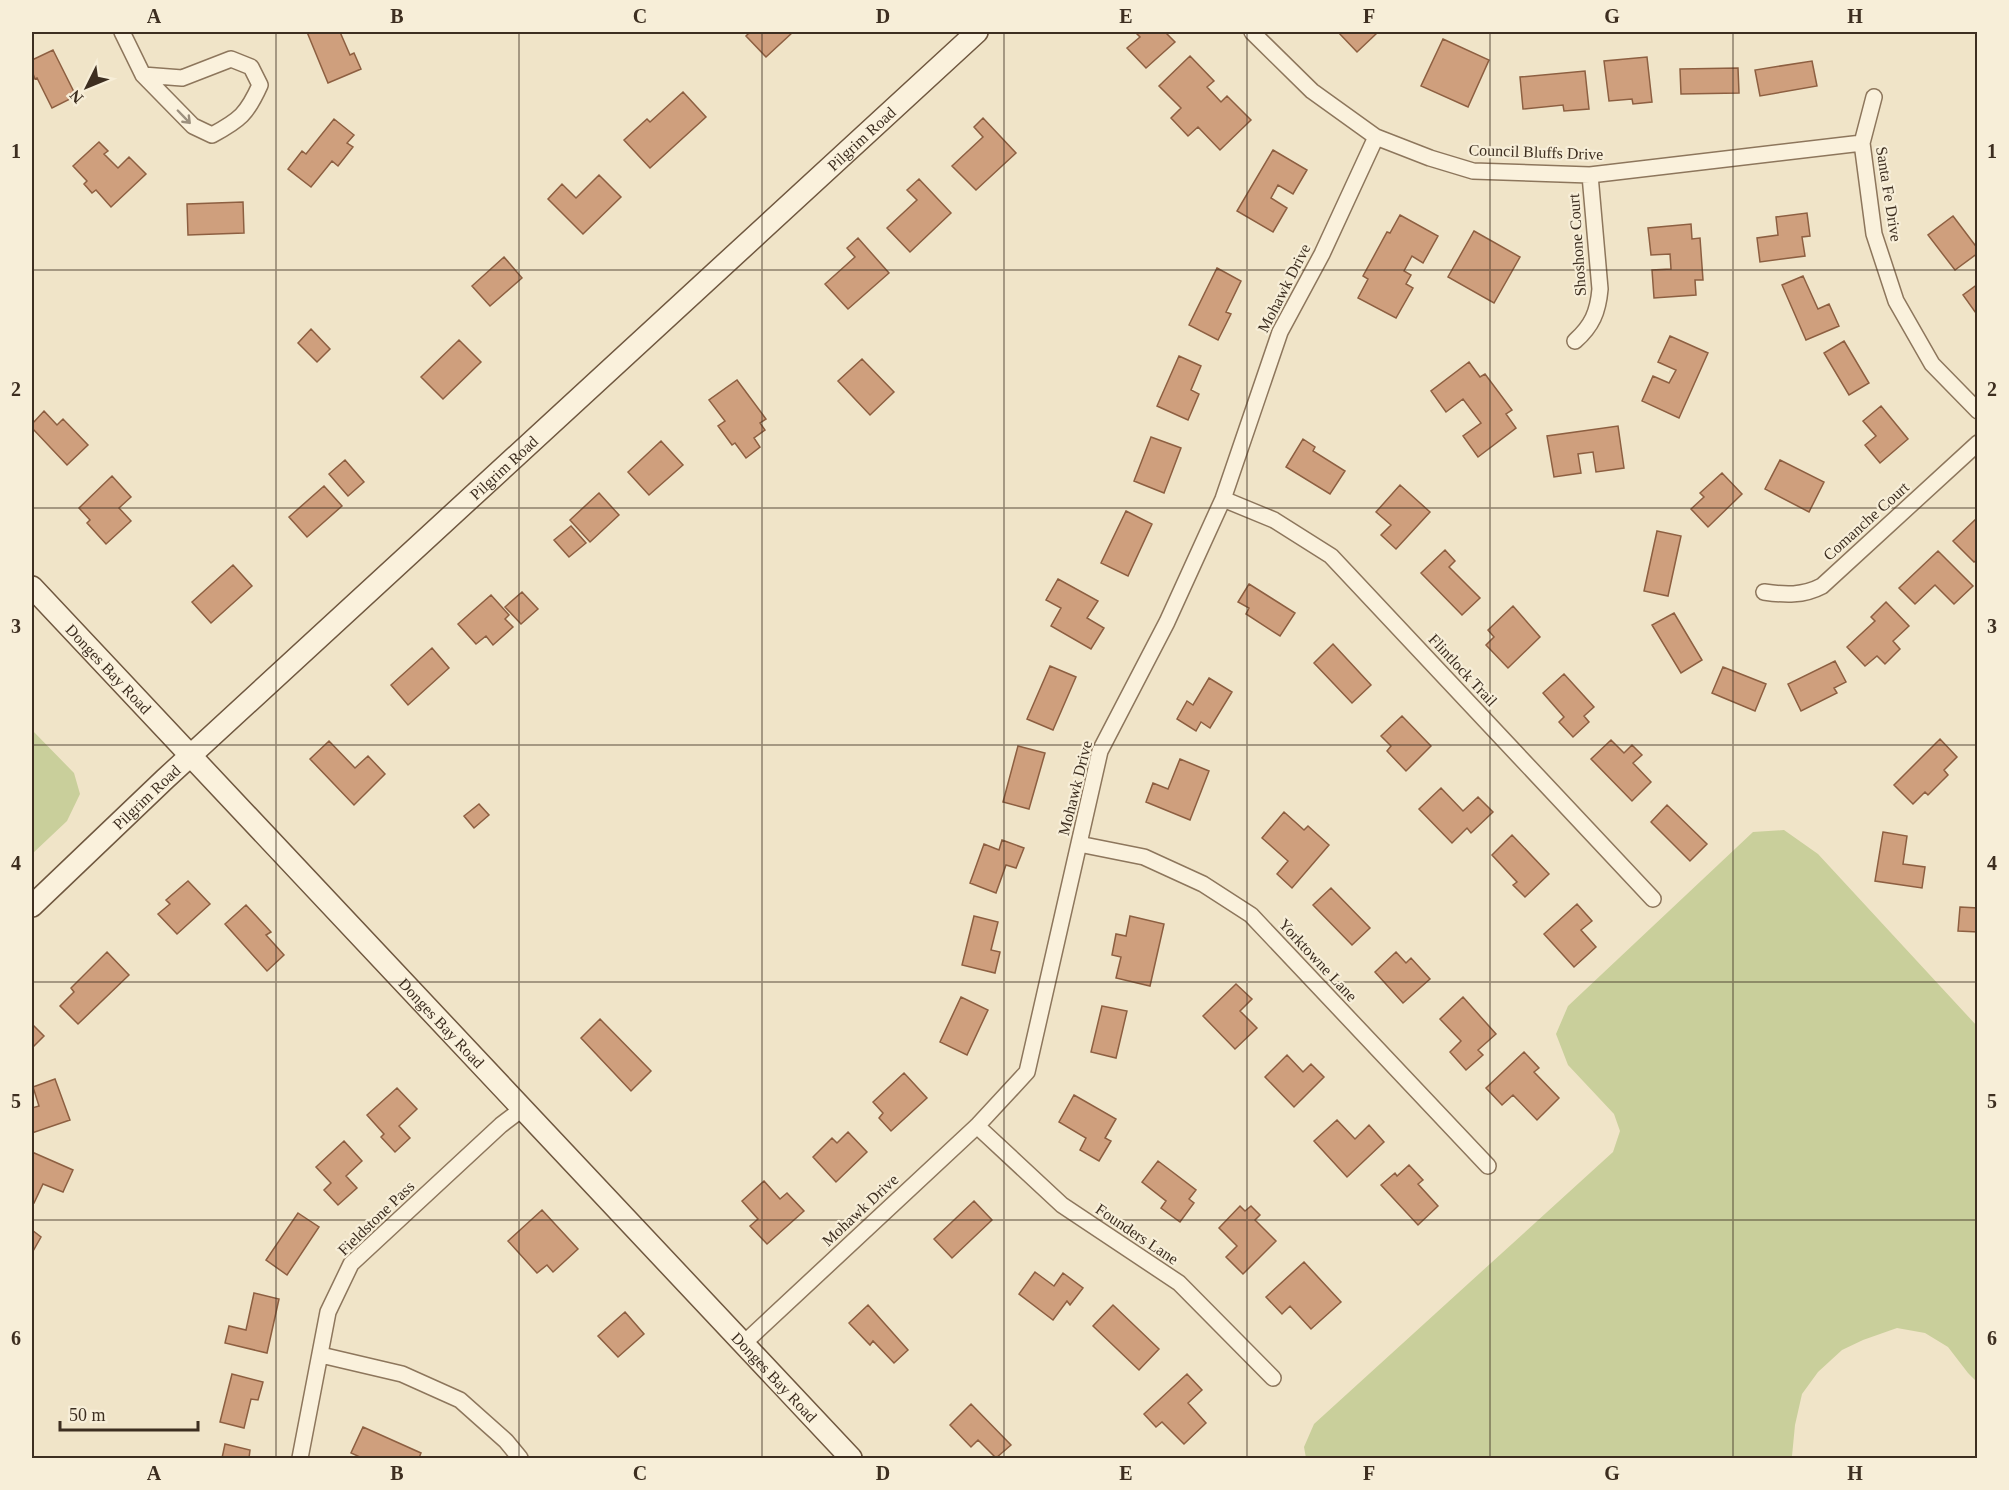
<svg xmlns="http://www.w3.org/2000/svg" width="2009" height="1490" viewBox="0 0 2009 1490" font-family="'Times New Roman',serif">
<style>
.green{fill:#c9cf9b}
.building{fill:#cf9f7d;stroke:#8d5f41;stroke-width:1.5}
.lines{fill:none;stroke-linecap:round;stroke-linejoin:round}
.street-casing{stroke:#8d765c;stroke-width:18}
.secondary-casing{stroke:#6f573f;stroke-width:24}
.street{stroke:#faf1dc;stroke-width:15}
.secondary{stroke:#faf1dc;stroke-width:21}
.oneway{stroke:#9c907e}
.grid{fill:none;stroke:#3d2e20;stroke-width:1.5;stroke-opacity:0.55}
.labels{text-anchor:middle;dominant-baseline:central;stroke-width:4.5;stroke-linejoin:round;paint-order:stroke}
.street-label{font-size:16px;fill:#3d2e20;stroke:#f7eed8}
.neatline{fill:none;stroke:#3d2e20;stroke-width:2}
.grid-label{font-size:20px;text-anchor:middle;font-weight:bold;fill:#3d2e20}
</style>
<rect width="100%" height="100%" fill="#f0e4c8"/>
<!-- green -->
<path class="green" d="M32,730l42,43 6,21 -13,27 -35,33z
M1784,830l34,24 159,172v356l-9,-9 -20,-26 -23,-14 -28,-5 -34,12 -21,10 -24,22 -16,22 -7,31 -3,31 -2,2h-484l-2,-11 10,-23 299,-272 7,-21 -6,-17 -46,-49 -12,-31 12,-28 185,-174z"/>
<!-- building -->
<path class="building" d="M307,32h33l10,23 4,-2 7,16 -33,14z
M750,32h43l-27,25 -20,-21z
M1135,32h30l10,10 -29,26 -19,-20 13,-11z
M1338,32h38l1,1 -20,19z
M1443,39l46,21 -21,47 -47,-21z
M53,50l23,46 -24,12 -15,-30 -2,1 -3,-8v-11z
M1190,56l24,25 -7,6 14,15 6,-6 24,24 -31,30 -22,-23 -10,9 -17,-18 10,-10 -22,-22z
M1647,57l5,45 -19,2 -1,-5 -23,2 -5,-40z
M1812,61l5,25 -57,10 -5,-26z
M1738,68l1,25 -58,1 -1,-25z
M1585,71l4,38 -25,2 -1,-6 -40,4 -3,-32z
M683,92l23,25 -56,51 -26,-28 23,-21 3,3z
M983,118l33,35 -40,37 -24,-24 31,-29 -9,-10z
M334,119l20,16 -7,8 6,4 -15,19 -6,-5 -21,26 -23,-18 14,-18 4,3z
M99,142l9,9 -4,3 14,14 11,-11 17,17 -35,33 -15,-17 -4,3 -8,-9 3,-3 -14,-15z
M1273,150l34,20 -14,24 -15,-9 -7,13 16,10 -14,24 -36,-21z
M599,175l22,22 -38,37 -35,-35 14,-15 14,14z
M919,179l32,34 -41,39 -23,-24 30,-28 -10,-10z
M243,202l1,31 -56,2 -1,-31z
M1807,213l3,23 -8,1 3,19 -45,6 -3,-24 21,-3 -2,-18z
M1400,215l38,21 -15,27 -11,-7 -8,15 7,4 -5,9 7,4 -17,30 -38,-20 10,-19 -5,-3 24,-44 3,1z
M1953,216l25,33v4l-23,17 -27,-35z
M1691,224l1,15 8,-1 3,42h-8l1,15 -42,3 -2,-28 19,-1 -1,-15 -19,1 -3,-27z
M1474,231l46,26 -26,46 -46,-26z
M858,238l31,35 -41,36 -23,-25 30,-27 -8,-9z
M504,257l18,21 -32,28 -18,-20z
M1217,268l24,13 -15,31 5,2 -13,26 -29,-15z
M1803,276l15,33 11,-5 10,22 -33,14 -24,-55z
M1978,284v32l-15,-21z
M311,329l19,20 -13,13 -19,-19z
M1670,336l38,17 -29,65 -37,-17 11,-25 16,7 7,-13 -18,-8z
M459,340l22,22 -38,37 -22,-22z
M1844,341l25,42 -20,12 -25,-42z
M1179,356l22,10 -10,24 8,4 -11,26 -31,-14z
M862,359l32,33 -24,23 -32,-34z
M1469,362l11,15 5,-3 27,36 -6,4 10,14 -38,29 -15,-21 18,-13 -18,-24 -17,13 -15,-21z
M737,380l29,39 -6,4 5,7 -11,8 6,9 -14,11 -11,-15 -3,2 -14,-19 7,-5 -16,-21z
M1881,406l27,33 -28,24 -15,-18 11,-9 -13,-15z
M44,411l13,14 6,-6 25,26 -21,20 -35,-37v-4z
M1618,426l6,42 -28,4 -3,-20 -15,2 3,19 -27,4 -7,-41z
M1151,437l30,11 -17,45 -30,-12z
M1303,439l12,8 -2,4 32,20 -15,23 -44,-27z
M661,441l22,24 -34,30 -21,-23z
M345,460l19,22 -16,14 -19,-22z
M1780,460l44,22 -15,30 -44,-23z
M1722,473l20,21 -34,33 -17,-18 13,-12 -4,-4z
M112,476l19,21 -12,11 12,13 -25,23 -19,-21 3,-3 -11,-12z
M1400,485l30,27 -34,37 -15,-14 10,-10 -15,-13z
M324,486l18,20 -35,31 -18,-20z
M599,493l20,22 -29,27 -20,-22z
M1126,511l26,13 -24,52 -27,-13z
M1978,517v42l-4,3 -21,-21z
M571,526l15,17 -17,14 -15,-17z
M1657,531l24,5 -13,60 -24,-5z
M1445,550l10,11 -6,6 31,31 -18,17 -41,-42z
M1938,551l35,35 -19,18 -19,-19 -20,19 -16,-16z
M233,565l19,21 -41,37 -19,-21z
M1058,579l40,22 -11,17 17,10 -13,21 -40,-23 10,-18 -15,-8z
M1249,584l46,29 -15,23 -34,-22 3,-6 -11,-6z
M522,592l16,17 -17,15 -16,-17z
M491,595l18,20 -4,4 8,8 -20,18 -7,-9 -10,8 -18,-20z
M1886,602l23,24 -16,15 7,8 -15,15 -8,-8 -12,10 -18,-19 28,-26 -4,-4z
M1513,606l27,31 -32,31 -22,-23 8,-8 -6,-7z
M1674,613l28,47 -21,13 -29,-48z
M1333,644l38,41 -19,18 -38,-40z
M432,648l17,20 -41,37 -17,-20z
M1835,661l11,21 -12,6 3,5 -36,18 -13,-27z
M1050,666l26,11 -23,53 -26,-11z
M1723,667l43,17 -11,27 -43,-18z
M1564,674l30,33 -10,9 5,6 -16,15 -14,-15 5,-5 -21,-24z
M1209,678l23,14 -22,36 -9,-6 -5,9 -19,-12 10,-18 6,4z
M1402,716l29,30 -25,25 -19,-20 4,-5 -10,-10z
M1940,739l17,18 -13,13 4,5 -20,20 -3,-3 -12,12 -19,-19z
M1611,740l13,13 8,-8 10,10 -9,8 18,19 -19,19 -41,-42z
M329,741l26,27 13,-12 17,18 -31,31 -44,-46z
M1018,746l27,7 -16,56 -26,-7z
M1180,759l29,12 -19,49 -44,-18 7,-19 15,6z
M1441,788l22,23 15,-14 15,15 -22,21 -4,-5 -15,15 -33,-34z
M479,804l10,11 -15,13 -10,-12z
M1667,805l40,39 -17,17 -39,-39z
M1284,812l20,18 4,-4 21,19 -37,43 -15,-14 11,-13 -26,-23z
M1883,832l24,4 -4,28 22,3 -3,21 -47,-7z
M1512,835l37,39 -24,23 -12,-12 4,-3 -25,-27z
M1002,840l22,8 -8,20 -10,-3 -10,28 -26,-10 14,-39 15,6z
M188,881l22,23 -33,30 -19,-20 12,-10 -4,-4z
M1331,888l39,40 -18,17 -39,-40z
M1577,904l15,17 -11,9 15,17 -22,20 -30,-33z
M246,905l25,27 -5,3 18,20 -17,16 -42,-47z
M1960,907l18,1v24l-20,-1z
M974,916l24,6 -7,28 9,2 -5,21 -33,-8z
M1130,916l34,8 -14,62 -34,-8 5,-21 -9,-2 4,-21 10,2z
M107,952l22,23 -51,49 -18,-18 14,-14 -3,-4z
M1396,952l10,11 5,-5 19,21 -27,24 -28,-31z
M1236,984l16,15 -12,12 17,17 -22,21 -32,-33z
M961,997l27,13 -21,45 -27,-13z
M1463,997l33,37 -18,16 5,5 -17,15 -16,-18 11,-11 -21,-22z
M1102,1006l25,5 -11,47 -25,-6z
M600,1019l51,52 -20,20 -50,-53z
M32,1024l12,12 -12,12z
M1524,1052l15,16 -5,4 25,26 -22,22 -24,-25 -11,10 -16,-17z
M1287,1055l16,17 8,-8 13,13 -30,30 -29,-30z
M904,1073l23,25 -36,33 -12,-13 4,-5 -10,-11z
M55,1079l15,41 -38,13v-25l7,-2 -6,-19z
M397,1088l20,21 -18,17 11,12 -15,14 -14,-15 3,-3 -17,-19z
M1074,1095l42,24 -11,19 6,3 -12,20 -19,-11 6,-12 -27,-16z
M1337,1120l18,19 14,-14 15,17 -37,35 -33,-36z
M848,1132l19,20 -31,30 -23,-25 19,-19 5,5z
M344,1141l18,20 -16,15 11,12 -19,17 -14,-15 7,-7 -15,-16z
M32,1152l41,18 -10,22 -20,-8 -9,19 -2,-1z
M1158,1161l38,29 -7,9 5,4 -14,19 -19,-14 5,-7 -24,-19z
M1409,1165l14,15 -5,4 20,22 -20,19 -37,-40 14,-12 2,3z
M764,1181l16,18 7,-6 17,18 -37,33 -17,-18 8,-7 -16,-18z
M974,1201l18,19 -40,38 -18,-19z
M1240,1206l5,5 6,-5 9,9 -5,5 21,21 -33,33 -17,-17 11,-11 -18,-18z
M542,1210l36,39 -25,23 -6,-7 -10,8 -29,-32z
M298,1213l21,14 -32,48 -21,-15z
M32,1230l9,7 -9,16z
M1304,1262l37,40 -30,27 -21,-23 -8,8 -16,-17z
M1035,1272l19,14 9,-13 20,15 -13,17 -3,-4 -14,19 -34,-26z
M254,1293l25,6 -12,54 -42,-10 4,-17 17,4z
M868,1305l40,45 -14,13 -21,-22 -3,4 -21,-22z
M1113,1305l46,44 -20,21 -46,-44z
M625,1312l19,22 -26,23 -20,-21z
M232,1374l31,8 -5,18 -7,-1 -7,29 -24,-6z
M1187,1374l15,16 -14,13 18,20 -22,21 -22,-22 -6,5 -12,-13z
M971,1404l40,41 -15,13 -18,-18 -7,7 -21,-22z
M363,1427l58,26 -2,5h-57l-11,-5z
M225,1444l25,6 -1,8h-27z"/>
<g class="lines">
<!-- street casing -->
<g class="street-casing">
<path id="street" d="M122,32l21,43 50,51 19,9c28,-15 35,-21 48,-50l-9,-18 -20,-8 -49,19 -39,-3
M1252,32l60,59 64,46 54,21 43,13 117,4 272,-32
M1874,97l-12,46 12,91 22,67 36,63 46,47
M1575,341c17,-15 23,-29 25,-52l-10,-114
M1223,499l51,21 57,36 322,343
M1764,592c21,3 39,4 58,-6l156,-143
M1079,844l65,13 59,27 48,31 237,251
M977,1126l85,79 117,78 94,95
M743,1344l234,-218 50,-54 73,-321 67,-129 56,-123 57,-167 42,-78 54,-117
M321,1355l81,19 58,26 46,41 14,17
M300,1458l28,-146 23,-48 150,-139 21,-16"/>
</g>
<!-- secondary casing -->
<g class="secondary-casing">
<g id="secondary">
<path id="s1" d="M32,587l819,871"/>
<path id="s2" d="M32,906l133,-127 812,-747"/>
</g>
</g>
<!-- street -->
<use href="#street" class="street"/>
<!-- secondary -->
<use href="#secondary" class="secondary"/>
</g>
<!-- one-way arrows -->
<defs><path id="oneway-shaft" d="M-6 0H5M1.5-3L5.5 0L1.5 3" fill="none" stroke-width="1.6" stroke-linecap="round" stroke-linejoin="round" transform="scale(1.5)"/></defs>
<use class="oneway" href="#oneway-shaft" transform="translate(184 117) rotate(46)"/>
<!-- grid -->
<path class="grid" d="M276,32v1426M519,32v1426M762,32v1426M1004,32v1426M1247,32v1426M1490,32v1426M1733,32v1426M32,270h1946M32,508h1946M32,745h1946M32,982h1946M32,1220h1946"/>
<g class="labels">
<!-- street labels -->
<g class="street-label">
<text stroke="none"><textPath href="#s2" startOffset="1130">Pilgrim Road</textPath></text>
<text transform="translate(1536 152) rotate(2)">Council Bluffs Drive</text>
<text transform="translate(1889 194) rotate(81)">Santa Fe Drive</text>
<text transform="translate(1577 245) rotate(-94)">Shoshone Court</text>
<text transform="translate(1284 288) rotate(-63)">Mohawk Drive</text>
<text stroke="none"><textPath href="#s2" startOffset="644">Pilgrim Road</textPath></text>
<text transform="translate(1866 521) rotate(-42)">Comanche Court</text>
<text stroke="none"><textPath href="#s1" startOffset="112">Donges Bay Road</textPath></text>
<text transform="translate(1463 670) rotate(47)">Flintlock Trail</text>
<text transform="translate(1075 788) rotate(-76)">Mohawk Drive</text>
<text stroke="none"><textPath href="#s2" startOffset="158">Pilgrim Road</textPath></text>
<text transform="translate(1318 960) rotate(47)">Yorktowne Lane</text>
<text stroke="none"><textPath href="#s1" startOffset="598">Donges Bay Road</textPath></text>
<text transform="translate(860 1210) rotate(-43)">Mohawk Drive</text>
<text transform="translate(376 1218) rotate(-44)">Fieldstone Pass</text>
<text transform="translate(1137 1234) rotate(34)">Founders Lane</text>
<text stroke="none"><textPath href="#s1" startOffset="1084">Donges Bay Road</textPath></text>
</g>
</g>
<!-- border -->
<rect width="2009" height="1490" fill="none" stroke="#f7eed8" stroke-width="66"/>
<!-- north arrow -->
<g transform="translate(87 87) rotate(227)" stroke="#f7eed8" stroke-width="4.5" paint-order="stroke">
<path d="M0-4.5L10 22L0 15L-10 22Z" fill="#3d2e20"/>
<text y="-9" font-size="16" font-weight="bold" text-anchor="middle" fill="#3d2e20">N</text>
</g>
<!-- scale -->
<path d="M60 1421v9h138v-9" fill="none" stroke="#3d2e20" stroke-width="3"/>
<text x="69" y="1421" font-size="18" fill="#3d2e20" stroke="#f7eed8" stroke-width="4.5" paint-order="stroke">50 m</text>
<rect x="33" y="33" width="1943" height="1424" class="neatline"/>
<g class="grid-label">
<text x="154" y="23">A</text>
<text x="397" y="23">B</text>
<text x="640" y="23">C</text>
<text x="883" y="23">D</text>
<text x="1126" y="23">E</text>
<text x="1369" y="23">F</text>
<text x="1612" y="23">G</text>
<text x="1855" y="23">H</text>
<text x="16" y="158">1</text>
<text x="1992" y="158">1</text>
<text x="16" y="396">2</text>
<text x="1992" y="396">2</text>
<text x="16" y="633">3</text>
<text x="1992" y="633">3</text>
<text x="16" y="870">4</text>
<text x="1992" y="870">4</text>
<text x="16" y="1108">5</text>
<text x="1992" y="1108">5</text>
<text x="16" y="1345">6</text>
<text x="1992" y="1345">6</text>
<text x="154" y="1480">A</text>
<text x="397" y="1480">B</text>
<text x="640" y="1480">C</text>
<text x="883" y="1480">D</text>
<text x="1126" y="1480">E</text>
<text x="1369" y="1480">F</text>
<text x="1612" y="1480">G</text>
<text x="1855" y="1480">H</text>
</g>
</svg>
